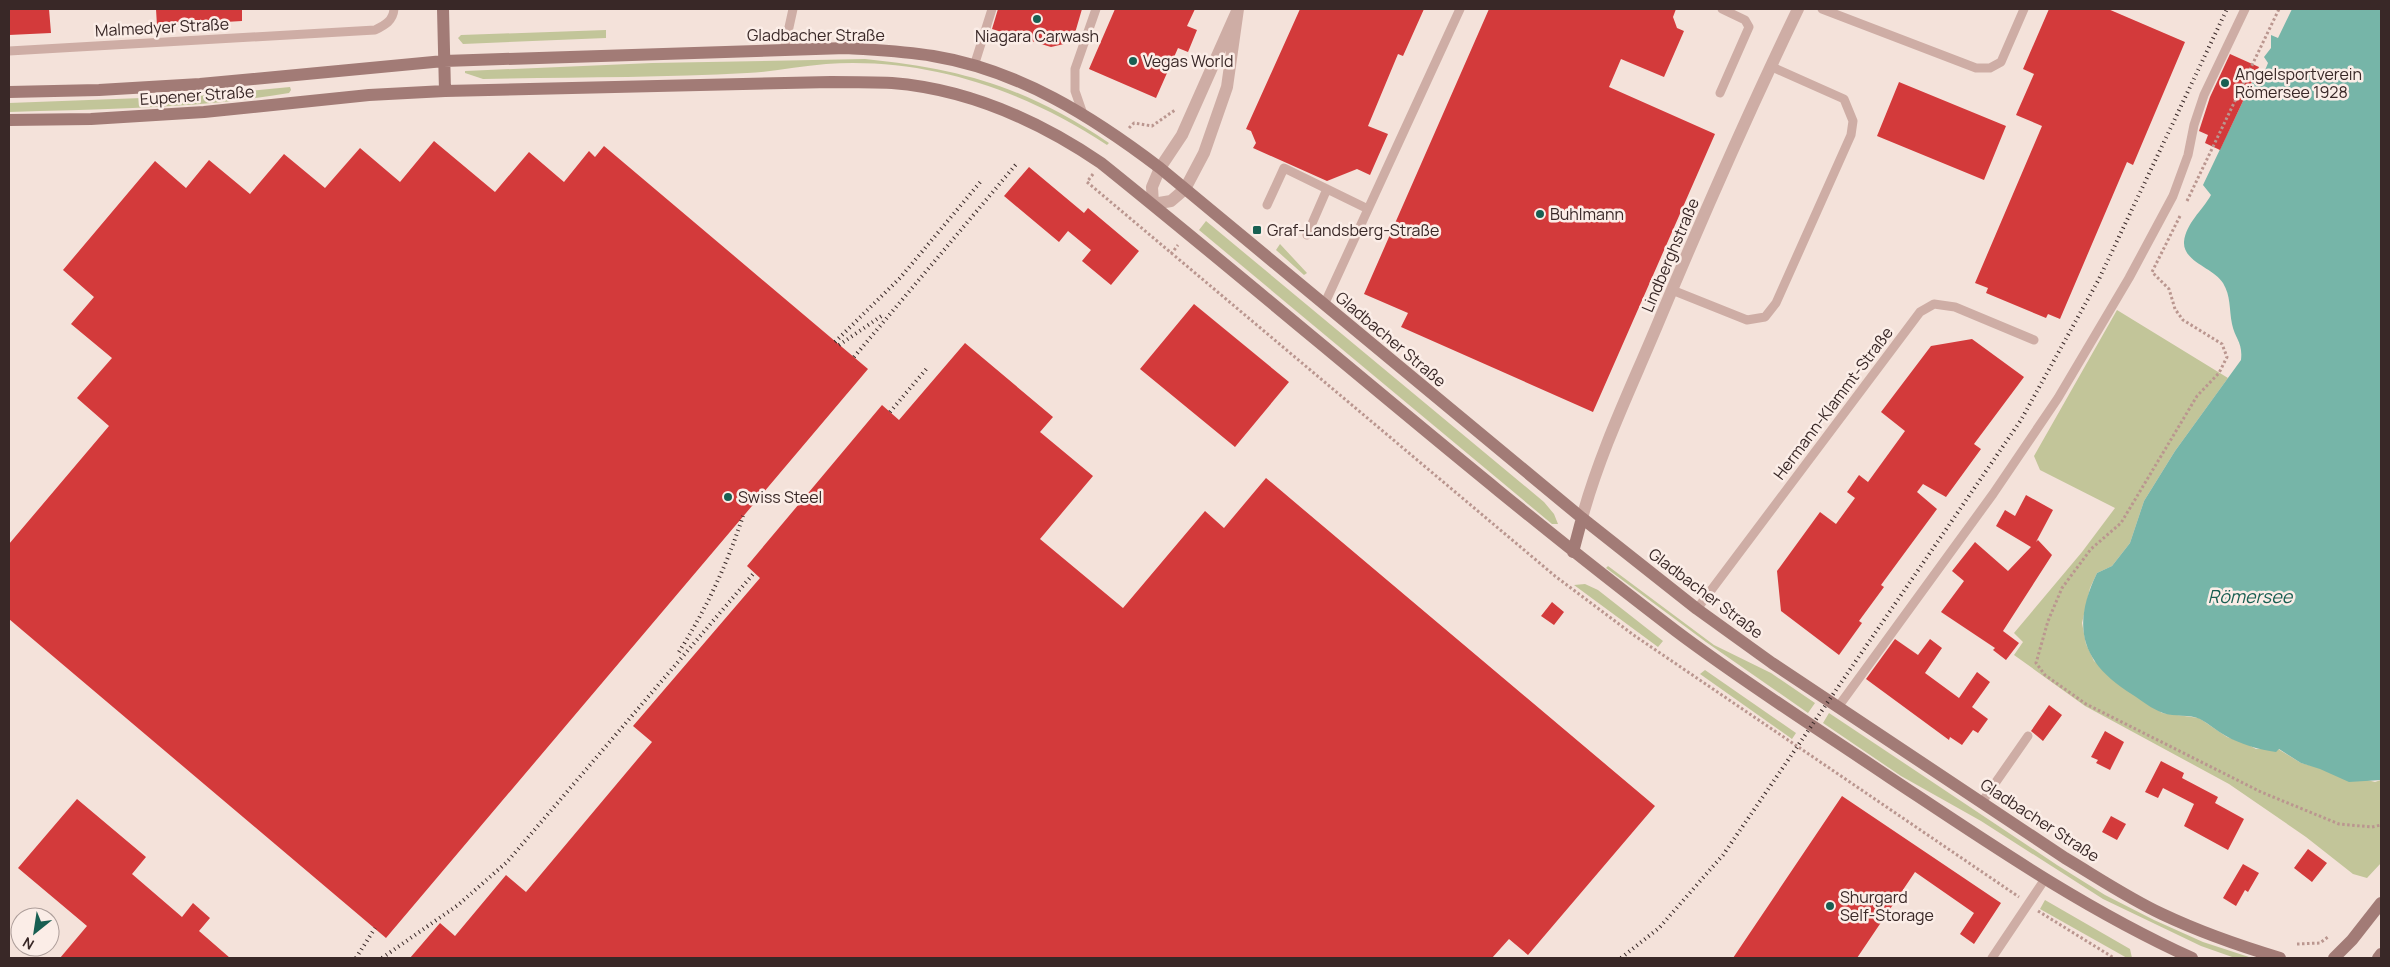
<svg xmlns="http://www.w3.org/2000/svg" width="2390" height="967" viewBox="0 0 2390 967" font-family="Manrope,sans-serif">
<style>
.green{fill:#c2c599}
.water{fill:#76b5a8}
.building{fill:#d33a3b}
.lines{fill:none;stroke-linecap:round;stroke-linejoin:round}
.path{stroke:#ba968f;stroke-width:3;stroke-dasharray:2.5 2.5;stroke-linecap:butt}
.lane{stroke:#ceada5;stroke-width:9}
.street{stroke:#ceada5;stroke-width:12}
.secondary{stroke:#a27b76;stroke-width:12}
.rail{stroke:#392827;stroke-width:4;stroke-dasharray:1 4;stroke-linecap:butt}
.poi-dot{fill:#185f52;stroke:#fbede7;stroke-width:2}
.labels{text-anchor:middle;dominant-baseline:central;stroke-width:5;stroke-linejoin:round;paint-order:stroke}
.street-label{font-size:16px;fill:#392827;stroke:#fbede7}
.poi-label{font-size:16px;fill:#392827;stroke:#fbede7;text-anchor:start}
.water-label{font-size:18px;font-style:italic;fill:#185f52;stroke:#fbede7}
</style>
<rect width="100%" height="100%" fill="#f4e2da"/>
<!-- green -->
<path class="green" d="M606,30v8l-143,6 -5,-6 3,-3z
M865,59c98,10 161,28 244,84l-2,2c-83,-55 -180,-88 -281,-81 -27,2 -53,8 -79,9 -88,5 -176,4 -264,6l-18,-6v-2l187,-8z
M290,87l1,3 -2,3c-92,16 -187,16 -280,19v-9l186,-7z
M1206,221l338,281 10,12 4,10h-6l-353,-294z
M1280,244l27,29 -3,2 -28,-25z
M2117,310l111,68 -53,73 -31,50 -14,42 -18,23 -15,7 -7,15 -8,35 4,21 8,17 68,52 37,5 28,19 18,6 11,6h22l23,14 74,19 6,-2v83l-14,15 -14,-4 -47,-37 -77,-53 -144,-78 -71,-51 9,-13 -9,-9 68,-81 33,-44 -75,-38 -6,-14z
M1608,566l106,79 57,28 44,30 -7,10 -102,-71 -100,-74z
M1585,584l13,6 65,51 -5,6 -84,-62z
M1705,670l91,63 -4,6 -92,-65z
M1829,713l228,152 48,30 49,25 49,22 49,16h-17l-34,-12 -98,-47 -122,-78 -80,-45 -78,-53z
M2045,900l85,49 2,9h-5l-87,-49z"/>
<!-- water -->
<path class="water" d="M2292,9h89v771l-32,2 -29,-13 -19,-6 -22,-14 -3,3c-16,-2 -36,-8 -50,-16 -9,-5 -17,-12 -26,-17 -10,-5 -26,-2 -37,-6 -11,-4 -21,-12 -30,-18 -52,-32 -62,-68 -36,-122l15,-7 18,-23 14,-42 31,-50 66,-91c2,-18 -6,-21 -9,-36 -3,-15 -1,-28 -9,-41 -9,-15 -40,-21 -39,-41 2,-19 18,-31 27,-47l-8,-10 51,-107 7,2 7,-17 -4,-6 7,-9v-13l7,3z"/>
<!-- building -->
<path class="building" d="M9,9h40l2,24 -42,2z
M156,9h86v12l-85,5z
M998,9h84l-7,24 -11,11 -13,3 -59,-18z
M1115,9h80l-8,17 10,4 -9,22 -10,-4 -22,50 -67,-29z
M1300,9h124l-21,47 -5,-2 -30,72 20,8 -18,41 -13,-6 -30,12 -74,-33 3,-5 -5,-12 -5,-2z
M1489,9h187l-3,8 4,11 7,3 -20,46 -43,-18 -12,28 106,47 -122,278 -192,-85 7,-14 -44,-19z
M2049,9h59l77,33 -52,123 -6,-3 -67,157 -12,-5 -2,4 -60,-25 2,-5 -13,-5 67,-157 -26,-11 18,-41 -11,-5z
M2230,54l29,13 -39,83 -15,-7 3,-8 -9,-4 11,-34z
M1899,82l107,44 -22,54 -107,-44z
M434,141l61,51 34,-40 35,30 25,-31 6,6 9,-11 264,223 -482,569 -377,-319v-75l100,-118 -32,-28 35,-40 -41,-34 23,-27 -31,-27 92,-109 31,27 23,-28 41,34 34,-40 41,34 35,-40 40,34z
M1029,167l55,46 4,-5 51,43 -28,34 -29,-24 9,-11 -23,-19 -9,11 -55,-46z
M1194,304l95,78 -54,65 -95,-78z
M1972,339l52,38 -50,67 7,5 -35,48 -23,-13 -6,8 20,17 -56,76 3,2 -25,34 3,2 -23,32 -58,-44 -4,-40 43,-59 16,12 19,-26 -8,-6 12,-17 9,7 37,-51 -24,-19 50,-66z
M965,343l88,74 -13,15 53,44 -53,63 83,69 82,-97 19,17 42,-50 389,328 -127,149 -19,-16 -17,19h-1082l30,-35 15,13 51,-61 20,17 126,-150 -19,-16 127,-148 -13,-12 135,-161 17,15z
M2026,495l27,15 -17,32 2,-2 14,15 -49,76 16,12 -13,17 -13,-10 2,-2 -54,-36 23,-31 -12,-10 23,-29 33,29 23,-24 -35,-21 9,-16 10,6z
M1552,602l12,10 -10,13 -13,-9z
M1895,639l23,16 12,-16 12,9 -17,25 34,25 18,-26 13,10 -18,25 16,12 -10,14 -5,-3 -11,15 -12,-8 -1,3 -83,-61z
M2049,705l13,10 -19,26 -12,-10z
M2105,731l19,11 -14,28 -14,-7 2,-3 -7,-3z
M2161,761l23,12 -2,5 36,19 -3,6 29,16 -16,31 -44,-24 10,-22 -31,-16 -5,10 -13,-6z
M1842,796l159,107 -27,41 -14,-10 14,-21 -59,-41 -58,86h-124z
M77,799l69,58 -14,17 50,43 11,-14 17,15 -11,13 31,27h-170l27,-32 -69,-58z
M2111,816l15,8 -9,16 -15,-8z
M2308,849l19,14 -15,19 -18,-14z
M2243,864l16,9 -11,19 -3,-2 -9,16 -13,-8z"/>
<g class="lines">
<!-- path -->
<path class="path" d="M1129,128l5,-5 18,3 23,-16
M1093,174l-6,8 468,394 80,60 384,261
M2187,201l92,-192
M2180,216l-28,56 17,17 6,20 8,11 39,24 5,13 -8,16 -22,23 -76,127 -30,26 -29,39 -14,33 -12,42 9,12 41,29 175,88 78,32 33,3 9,-2
M1171,254l7,-9
M2038,911l76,47
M2297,944l23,-1 8,-6"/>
<!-- lane -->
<path class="lane" d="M1822,9l154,59h14l11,-6 23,-53
M784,50l9,-41
M9,51l366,-21c10,-5 18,-9 19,-21
M974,66l18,-57
M1720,93l29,-66 -4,-7 -23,-11
M1083,114l-8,-23v-22l21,-60
M1267,205l17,-37 84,41
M1307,235l20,-46
M1672,290l75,30 18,-3 11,-14 75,-168 2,-14 -9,-22 -74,-33
M1324,305l136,-296
M1697,609l223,-297 14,-8 21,3 79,33
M1838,707l155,-213 65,-96 71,-120 44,-82 15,-41 6,-30 10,-30 41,-86
M1982,802l46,-66
M1992,958l53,-79"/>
<!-- street -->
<path class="street" d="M1238,9l-11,78 -23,66 -19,36 -14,12 -18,3 -1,-17 8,-19 22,-33z
M1582,518c18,-66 48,-128 74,-190 45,-108 92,-215 142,-319"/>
<!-- secondary -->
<path class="secondary" d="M443,9l2,82
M9,92l90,-2 101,-6 244,-23 402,-13c29,2 58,3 87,8 86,14 160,61 227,112l422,350 115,91 75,54 293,195c32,19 63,40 97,56 38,18 78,32 118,44
M9,120l82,-1 113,-7 165,-17 76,-4 386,-9c20,0 41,0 61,1 76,6 147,38 209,80 193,155 378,318 575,468 69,52 142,98 213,146 98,65 195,132 303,181
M1573,552l9,-34
M2334,958l18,-18 29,-37
M2378,958l3,-4"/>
<!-- rail -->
<path class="rail" d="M835,342l65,-64 82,-98
M839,345l44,-30
M854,357l164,-195
M890,412l38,-45
M679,652c27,-43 48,-87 64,-136
M356,958l19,-30
M382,958l76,-53 49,-43 247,-289
M1621,958l38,-30 64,-73 298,-435 78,-141 128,-270"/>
</g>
<!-- markers -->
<g class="poi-dot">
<circle cx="1037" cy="19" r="5"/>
<circle cx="1133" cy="61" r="5"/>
<circle cx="2225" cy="83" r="5"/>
<circle cx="1540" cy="214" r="5"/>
<rect x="1252" y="225" width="10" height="10" rx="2.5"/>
<circle cx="728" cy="497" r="5"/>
<circle cx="1830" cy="906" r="5"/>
</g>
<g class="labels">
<!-- street labels -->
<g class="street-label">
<text transform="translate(162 27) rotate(-3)">Malmedyer Straße</text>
<text x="816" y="35">Gladbacher Straße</text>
<text transform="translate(197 95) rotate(-4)">Eupener Straße</text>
<text transform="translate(1670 255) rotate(-67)">Lindberghstraße</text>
<text transform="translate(1391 339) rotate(40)">Gladbacher Straße</text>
<text transform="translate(1833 403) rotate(-53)">Hermann-Klammt-Straße</text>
<text transform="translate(1706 593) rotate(37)">Gladbacher Straße</text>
<text transform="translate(2040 820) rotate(33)">Gladbacher Straße</text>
</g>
<!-- poi labels -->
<g class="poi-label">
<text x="1037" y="36" text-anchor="middle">Niagara Carwash</text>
<text x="1143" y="61">Vegas World</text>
<text x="2235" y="74">Angelsportverein<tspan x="2235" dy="18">Römersee 1928</tspan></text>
<text x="1550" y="214">Buhlmann</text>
<text x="1267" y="230">Graf-Landsberg-Straße</text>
<text x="738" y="497">Swiss Steel</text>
<text x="1840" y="897">Shurgard<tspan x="1840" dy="18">Self-Storage</tspan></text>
</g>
<!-- water labels -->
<g class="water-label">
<text x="2250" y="596">Römersee</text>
</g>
</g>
<!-- border -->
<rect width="2390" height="967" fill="none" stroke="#392827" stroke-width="20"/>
<!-- north arrow -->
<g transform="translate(35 932) rotate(210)"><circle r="24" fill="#fbede7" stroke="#ad9e9a"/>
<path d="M0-4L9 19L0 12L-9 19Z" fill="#185f52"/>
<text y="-8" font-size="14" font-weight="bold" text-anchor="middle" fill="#392827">N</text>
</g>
</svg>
